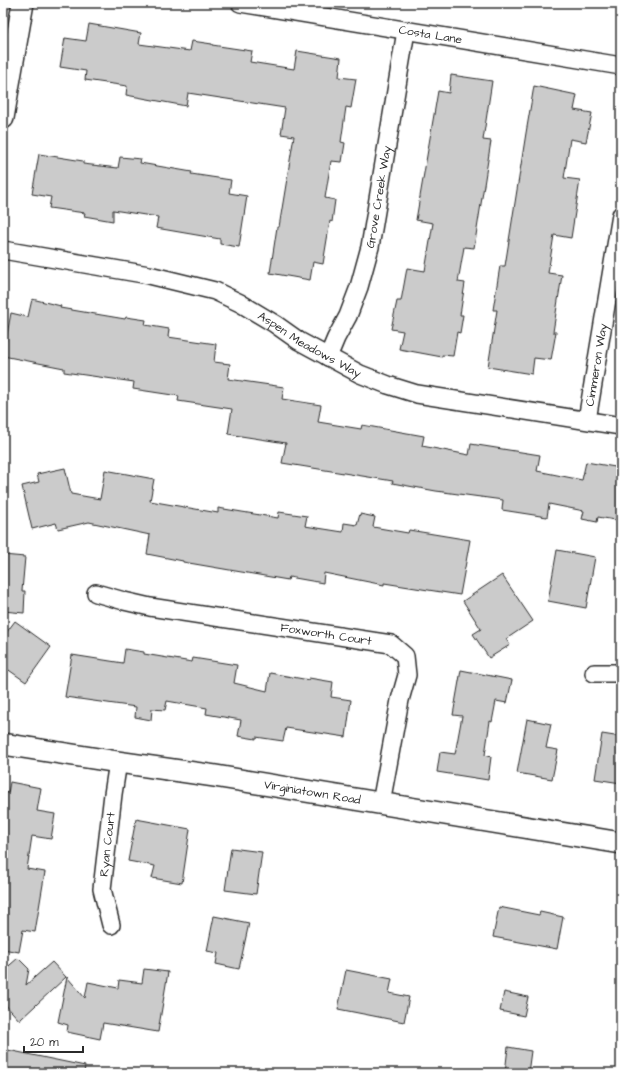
<svg xmlns="http://www.w3.org/2000/svg" width="624" height="1076" viewBox="0 0 624 1076" font-family="'Architects Daughter',sans-serif">
<style>
.building{fill:#cbcbcb;stroke:#2b2b2b}
.lines{fill:none;stroke-linecap:round;stroke-linejoin:round}
.minor-casing{stroke:#2b2b2b;stroke-width:20}
.tertiary-casing{stroke:#2b2b2b;stroke-width:24}
.minor{stroke:#fff;stroke-width:17}
.tertiary{stroke:#fff;stroke-width:21}
.labels{text-anchor:middle;dominant-baseline:central;stroke-width:3;stroke-linejoin:round;paint-order:stroke}
.street-label{font-size:12px;fill:#2b2b2b;stroke:#fff}
</style>
<rect width="100%" height="100%" fill="#fff"/>
<filter id="ink" filterUnits="userSpaceOnUse"><feTurbulence type="fractalNoise" baseFrequency=".025" numOctaves="2"/><feDisplacementMap in="SourceGraphic" scale="8" xChannelSelector="R" yChannelSelector="G"/><feConvolveMatrix kernelMatrix="1 2 1 2 8 2 1 2 1" color-interpolation-filters="sRGB"/></filter>
<g filter="url(#ink)">
<!-- building -->
<path class="building" d="M89,24l52,9 -2,11 51,7 2,-10 20,3v1l40,6 -2,11 44,7 3,-18 44,7 -2,19 17,2 -5,29 -5,-1 -5,35 4,1 -3,19 -11,-1 -6,37 10,2 -3,22 -2,-1 -7,43 -10,-2 -3,18 -40,-7 7,-46h2l15,-91 -13,-2 4,-26 -97,-15 -2,13 -60,-11 1,-9 -42,-6 1,-9 -26,-4 5,-29 21,3z
M451,75l41,6 -9,59 8,1 -17,107 -10,-1 -6,35 7,1 -5,32h3l-3,18 -3,-1 -4,24 -11,-1v2l-43,-8 4,-18 -12,-2 6,-28h4l6,-33 18,3 8,-48 -17,-3 22,-129 11,2z
M534,86l43,9 -3,15 18,3 -6,29 -16,-3 -6,39 16,2 -9,58 -17,-3 -6,38 14,2 -9,57h3l-5,28 -17,-2 -2,16 -44,-7 9,-57h-4l7,-44h5l21,-133z
M39,154l44,7v3l35,4 2,-11 21,2 -1,4 52,9 -1,2 40,6 -2,13 18,3 -8,51 -19,-3v-5l-64,-11 2,-11 -45,-7v11l-29,-5 1,-3 -36,-5 2,-11 -19,-3z
M32,299l29,7 -1,2 65,11 1,-2 20,3 -1,5 24,4 -1,8 48,7 -2,18 16,2 -2,15 56,8 -2,12 39,6 -3,17 43,7 1,-4 62,11 -2,10 47,9 2,-11 69,11 -3,16 45,9 4,-18 35,6v53l-23,-4 -1,5 -15,-3 2,-8 -35,-7 -2,13 -45,-7 1,-10 -67,-9 -44,-8 1,-2 -111,-18 4,-20 -58,-9 4,-25 -54,-8 1,-5 -46,-7 1,-7 -70,-10v-4l-61,-12 8,-43 17,4z
M65,468l6,26 29,5 5,-29 49,9 -4,22 68,12v-5l60,10 1,-6 28,4 -2,10 38,6 1,-9 13,2 3,-11 15,3 -2,10 35,6 1,-3 61,10 -10,55 -76,-12v2l-60,-12 -1,10 -34,-6 -1,3 -105,-18v-1l-36,-7 3,-19 -61,-13 -31,7 -2,-6 -24,6 -10,-43 17,-4 -2,-8z
M557,550l38,7 -9,51 -38,-7z
M3,555l22,2 -3,34h3l-1,22 -21,-2z
M502,575l31,46 -27,18 4,6 -21,13 -16,-24 8,-5 -18,-28z
M15,621l36,26 -25,35 -23,-16v-29z
M125,649l19,3v2l48,8 1,-4 44,7 -3,18 33,8 3,-18 39,7v-2l24,4 -2,15 20,3 -5,37 -60,-9 -3,13 -27,-4v2l-18,-3 3,-16 -35,-6 1,-6 -40,-7 -2,9 -13,-1 -1,11 -16,-3 1,-10 -71,-10 7,-42 51,8z
M461,670l51,10 -5,23 -11,-2 -4,21 -2,-1 -5,34 6,2 -3,23 -51,-8 3,-20 15,2 7,-38 -9,-1z
M527,719l24,5 -5,24 12,2 -6,29 -35,-6z
M602,734l19,3v46l-26,-4z
M10,782l31,6 -4,23 18,3 -4,25 -19,-3 -5,33 18,3 -10,60 -12,-2 -4,22 -16,-3v-157l5,1z
M136,819l54,10 -8,54 -30,-5 3,-12 -27,-5z
M231,848l31,4 -6,42 -31,-4z
M499,907l40,8 1,-3 23,5 -6,32 -64,-12z
M214,916l35,7 -10,46 -23,-5 2,-11 -11,-2z
M18,958l11,11 -3,16 26,-23 14,15 -45,42 -1,2 -17,-19v-31z
M144,969l24,3 -10,60 -55,-9 -3,16 -33,-7 1,-7 -10,-3 9,-45 18,21 3,-16 30,6 1,-8 23,3z
M346,970l46,9 -3,14 20,4 -5,25 -66,-13z
M504,992l24,5 -4,19 -24,-5z
M508,1047l23,4 -3,22h-23z
M3,1049l82,17 -1,7h-81z"/>
<g class="lines">
<!-- minor casing -->
<g class="minor-casing">
<g id="minor">
<path id="s1" d="M240,3l381,63"/>
<path id="s2" d="M3,250l146,25 66,16 25,12 35,21 24,17 61,33 28,11 29,9 204,32"/>
<path id="s3" d="M328,357l8,-19 12,-22 11,-29 11,-40 36,-216"/>
<path id="s4" d="M587,420l34,-205"/>
<path id="s5" d="M96,593l28,8 26,6 241,37 14,12 2,19 -7,25 -19,103"/>
<path d="M594,673h27"/>
<path id="s6" d="M111,925l-9,-36 11,-95 5,-32"/>
</g>
</g>
<!-- tertiary casing -->
<g class="tertiary-casing">
<g id="tertiary">
<path d="M3,118l20,-115"/>
<path id="s7" d="M3,744l115,18 97,14 406,67"/>
</g>
</g>
<!-- minor -->
<use href="#minor" class="minor"/>
<!-- tertiary -->
<use href="#tertiary" class="tertiary"/>
</g>
</g>
<g class="labels">
<!-- street labels -->
<g class="street-label">
<text stroke="none"><textPath href="#s1" startOffset="193">Costa Lane</textPath></text>
<text stroke="none"><textPath href="#s3" startOffset="169">Grove Creek Way</textPath></text>
<text stroke="none"><textPath href="#s2" startOffset="325">Aspen Meadows Way</textPath></text>
<text stroke="none"><textPath href="#s4" startOffset="56">Cimmeron Way</textPath></text>
<text stroke="none"><textPath href="#s5" startOffset="234">Foxworth Court</textPath></text>
<text stroke="none"><textPath href="#s7" startOffset="313">Virginiatown Road</textPath></text>
<text stroke="none"><textPath href="#s6" startOffset="82">Ryan Court</textPath></text>
</g>
</g>
<!-- margin -->
<rect width="624" height="1076" fill="none" stroke="#fff" stroke-width="16"/>
<rect x="8" y="8" width="608" height="1060" fill="none" stroke="#2b2b2b" stroke-width="1.5" filter="url(#ink)"/>
<!-- scale -->
<path d="M24 1046v6h59v-6" fill="none" stroke="#2b2b2b" stroke-width="2"/>
<text x="30" y="1046" font-size="12" fill="#2b2b2b" stroke="#ffffff" stroke-width="3" paint-order="stroke">20 m</text>
</svg>
